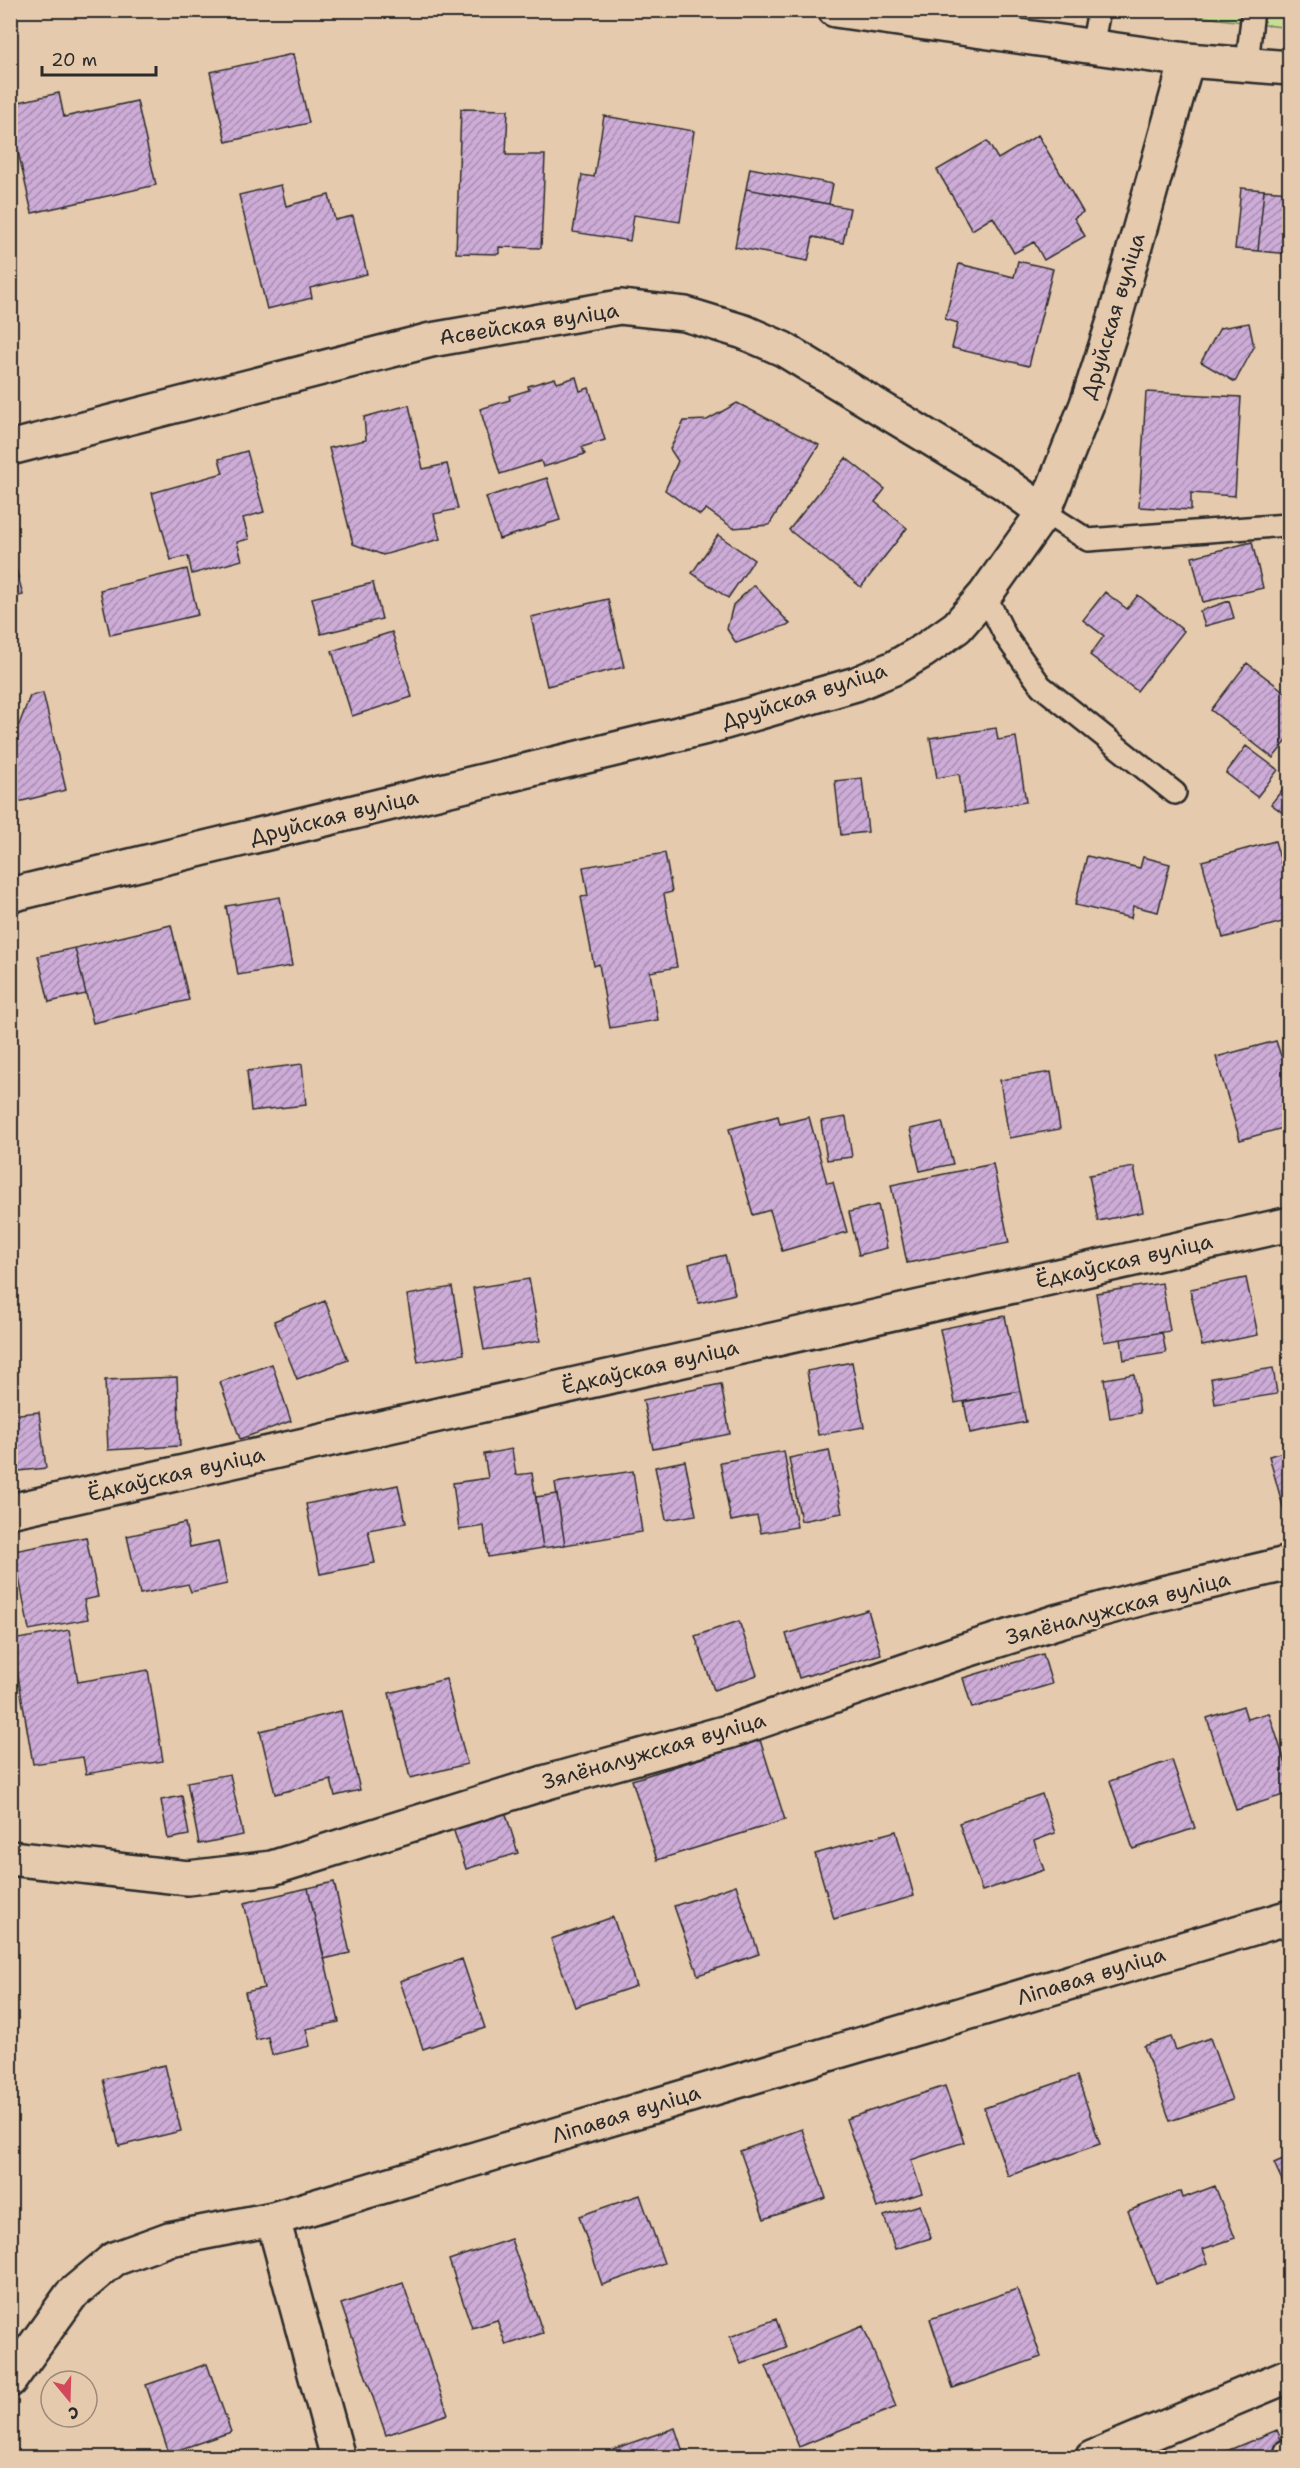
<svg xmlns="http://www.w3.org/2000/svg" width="1300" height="2468" viewBox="0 0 1300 2468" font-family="'Shantell Sans',sans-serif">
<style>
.grass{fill:url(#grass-tufts);stroke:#798460;stroke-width:1.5}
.building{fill:url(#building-hatch);stroke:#2b2b2b;stroke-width:1.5}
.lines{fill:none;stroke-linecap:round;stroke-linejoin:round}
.service-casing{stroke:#2b2b2b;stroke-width:26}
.minor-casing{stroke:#2b2b2b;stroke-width:38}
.service{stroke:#e6caad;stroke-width:21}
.minor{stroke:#e6caad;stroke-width:33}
.labels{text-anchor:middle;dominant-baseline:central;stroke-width:4.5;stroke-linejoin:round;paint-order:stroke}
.street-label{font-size:21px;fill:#2b2b2b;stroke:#e6caad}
</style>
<defs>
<pattern id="grass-tufts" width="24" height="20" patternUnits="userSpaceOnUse" patternTransform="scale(1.5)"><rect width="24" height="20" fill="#c7de94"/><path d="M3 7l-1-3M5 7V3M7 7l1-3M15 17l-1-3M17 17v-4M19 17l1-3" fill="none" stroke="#abbf80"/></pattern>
<pattern id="building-hatch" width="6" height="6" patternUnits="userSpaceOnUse" patternTransform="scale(1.5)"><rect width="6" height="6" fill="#cdacd7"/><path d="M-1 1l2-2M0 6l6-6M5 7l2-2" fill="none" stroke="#a78caf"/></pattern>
</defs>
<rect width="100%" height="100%" fill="#e6caad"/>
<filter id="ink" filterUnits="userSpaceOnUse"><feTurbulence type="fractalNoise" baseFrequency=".0167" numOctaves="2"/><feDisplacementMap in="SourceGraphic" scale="12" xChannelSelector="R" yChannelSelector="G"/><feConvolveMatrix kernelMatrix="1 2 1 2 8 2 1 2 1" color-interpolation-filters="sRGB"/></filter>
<g filter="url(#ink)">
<!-- grass -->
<path class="grass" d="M1158,11h131v17z"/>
<!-- building -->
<path class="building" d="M293,54l16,69 -83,19 -16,-70z
M59,93l5,24 73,-16 19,84 -124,28 -22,-97v-12z
M461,109l47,1 -2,45h39l-4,93 -42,-1v7l-43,-1z
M604,116l90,15 -14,91 -46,-7 -4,26 -57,-9 9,-57 12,2z
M1038,135l45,77 -9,6 11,18 -41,24 -10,-18 -20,11 -21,-36 -21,13 -35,-60 50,-29 11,18z
M750,168l83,16 -4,20 -83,-15z
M281,185l5,21 43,-11 6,25 18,-4 14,58 -57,14 2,10 -45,11 -28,-114z
M1241,188l23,2 -6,61 -23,-2z
M746,189l104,19 -7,35 -30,-6 -5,24 -73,-14z
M1264,190l26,2v62l-32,-3z
M1018,261l35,8 -24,97 -77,-18 6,-25 -13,-4 14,-55 55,13z
M1249,323l5,24 -19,35 -34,-20 19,-34z
M576,377l4,14 9,-3 16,52 -23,7 3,7 -42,13 -2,-6 -41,13 -20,-65 30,-9 -1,-4 20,-6 -1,-4 27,-8 2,5z
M1146,392l95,5 -6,99 -44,-3v17l-52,-3z
M737,403l82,42 -50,80 -36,3 -27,-19 -6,6 -35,-25 13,-29 -8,-12 14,-28 23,-1z
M409,405l14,64 24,-5 11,45 -24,5 6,25 -57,16 -30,-11 -24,-96 37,-8 -2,-23z
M247,451l17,61 -21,6 6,21 -12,3 5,18 -50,14 -4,-18 -17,4 -19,-67 71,-20 -4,-14z
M846,458l39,31 -10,13 32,26 -46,59 -72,-57z
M547,478l13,42 -61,19 -13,-42z
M718,535l36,25 -26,38 -36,-25z
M1252,542l11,46 -60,14 -11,-45z
M10,546l13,49 -13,3z
M187,569l11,46 -88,20 -10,-45z
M373,583l9,36 -61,15 -9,-36z
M754,585l36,39 -54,19 -9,-14 6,-24z
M1105,592l22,17 11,-14 46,36 -47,60 -47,-36 14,-19 -21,-16z
M608,599l16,68 -77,19 -16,-69z
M1229,601l5,17 -29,8 -5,-15z
M392,632l20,65 -60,19 -20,-65z
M1247,663l43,33v41l-17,21 -62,-48z
M43,693l23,97 -52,13 -4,-15v-60l9,-3 11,-29z
M996,728l2,12 18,-3 10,65 -61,10 -6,-38 -22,4 -7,-40z
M1246,746l32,24 -21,27 -31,-24z
M862,778l6,54 -27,3 -6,-54z
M1290,780v38l-19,-14z
M1275,841l15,53v26l-67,18 -21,-77z
M665,853l7,39 -8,2 13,73 -27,5 8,48 -48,8 -11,-64 -5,2 -13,-69 7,-1 -5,-29z
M1087,856l53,12 3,-11 27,7 -12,48 -25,-6 -2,12 -56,-13z
M280,897l12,69 -54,9 -12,-69z
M171,925l18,75 -96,23 -18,-75z
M75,948l11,46 -37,8 -11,-46z
M1276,1041l5,15 9,-3v73l-50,14 -24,-83z
M302,1064l4,41 -55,6 -4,-40z
M1051,1072l9,57 -51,9 -9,-58z
M778,1116l2,8 29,-7 18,66 6,-1 14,50 -65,19 -12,-41 -17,5 -24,-86z
M846,1117l6,40 -25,3 -6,-39z
M942,1122l11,42 -33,7 -10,-42z
M993,1164l16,79 -102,20 -16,-78z
M1134,1167l9,45 -45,9 -9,-46z
M878,1205l9,43 -28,7 -10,-43z
M725,1255l10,39 -36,9 -10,-39z
M1246,1278l12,57 -56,11 -12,-57z
M529,1279l11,62 -56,9 -11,-62z
M1162,1283l8,48 -66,11 -8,-49z
M452,1287l12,67 -46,8 -11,-67z
M325,1301l23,59 -51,19 -23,-58z
M1005,1316l15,75 -65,12 -15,-74z
M1162,1332l4,21 -42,7 -3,-21z
M852,1362l12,65 -46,8 -11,-64z
M272,1364l19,57 -51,18 -20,-57z
M1273,1368l4,26 -62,10 -4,-26z
M1134,1374l6,39 -30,5 -6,-39z
M177,1377l3,69 -72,4 -3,-70z
M721,1384l9,50 -77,15 -10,-49z
M1020,1391l6,31 -56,11 -6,-31z
M39,1412l7,56 -36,4v-57z
M512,1449l4,26 16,-2 11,75 -55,9 -4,-31 -25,4 -6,-47 35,-5 -4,-24z
M829,1450l13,63 -41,8 -12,-63z
M1290,1450v82l-21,-76z
M784,1451l13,76 -36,6 -4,-17 -26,5 -11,-59z
M685,1461l11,54 -30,5 -11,-53z
M633,1471l9,61 -77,13 -10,-62z
M398,1485l8,38 -38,7 7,33 -55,11 -14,-70z
M557,1494l8,51 -22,3 -7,-51z
M185,1523l5,24 28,-6 9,43 -36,8 -3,-8 -48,10 -13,-58z
M86,1537l12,60 -14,3 4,19 -59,11 -15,-79z
M868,1610l13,44 -82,24 -13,-44z
M739,1621l18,54 -43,15 -19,-54z
M69,1630l9,52 70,-12 15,91 -77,13 -3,-17 -50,7 -21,-124z
M1043,1654l9,30 -80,24 -9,-30z
M446,1679l21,85 -57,14 -21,-85z
M1243,1706l4,13 22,-6 21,64v16l-54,17 -29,-92z
M341,1711l19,79 -25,6 -4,-16 -56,14 -15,-63z
M760,1740l25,80 -128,40 -25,-80z
M1172,1760l23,68 -62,21 -23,-68z
M230,1774l13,61 -44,9 -12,-62z
M1042,1794l13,39 -21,8 10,29 -62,21 -23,-68z
M182,1796l7,39 -21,4 -7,-39z
M505,1811l13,42 -52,16 -13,-41z
M896,1831l18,65 -80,23 -19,-65z
M334,1882l16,71 -26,6 -16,-71z
M736,1885l23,69 -61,21 -24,-69z
M308,1888l31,134 -33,7 4,17 -38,9 -4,-18 -12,3 -11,-48 19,-4 -20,-85z
M613,1917l23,69 -61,21 -24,-68z
M462,1959l23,69 -62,21 -23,-68z
M1171,2037l5,13 34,-12 22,62 -62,21 -26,-75z
M165,2065l16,66 -62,15 -16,-67z
M1077,2076l23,68 -92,32 -24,-68z
M945,2086l19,56 -53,18 11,33 -45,15 -31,-89z
M802,2129l24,69 -62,21 -24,-68z
M1290,2156v42l-16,-35z
M1215,2186l20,52 -32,11 5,14 -52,20 -28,-72 53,-20 2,7z
M640,2195l24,68 -62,22 -23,-69z
M920,2205l11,33 -36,11 -11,-33z
M511,2239l32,94 -37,12 -9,-25 -25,8 -23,-68z
M403,2283l45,131 -62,21 -45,-131z
M1017,2289l24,68 -88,31 -23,-69z
M776,2319l10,28 -45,17 -11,-27z
M863,2326l33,81 -97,40 -33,-81z
M207,2364l24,68 -62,21 -23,-68z
M675,2428l10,30h-69l-3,-9z
M1277,2430l12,28h-73l-1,-2z"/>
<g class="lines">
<!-- service casing -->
<g class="service-casing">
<path id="service" d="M1092,47l7,-37
M1247,64l6,-54
M1044,512l44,28 199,-15 3,2
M985,595l21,42 35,49 134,107
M1286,2451l4,-2"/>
</g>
<!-- minor casing -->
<g class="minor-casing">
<path id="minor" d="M835,10l352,50 103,8
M10,448l421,-108 189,-33 65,7 59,18 39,17 221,134 40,29
M10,895l705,-170 141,-41 38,-16 29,-17 34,-24 28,-32 59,-83 43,-108 27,-83 73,-261
M10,1511l1280,-287
M10,1858l178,20 84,-10 275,-86 184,-51 226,-78 102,-32 87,-24 144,-34
M273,2219l65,239
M10,2380l61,-85 43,-36 55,-20 104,-20 1017,-302
M1092,2458l198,-83"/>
</g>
<!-- service -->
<use href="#service" class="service"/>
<!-- minor -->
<use href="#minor" class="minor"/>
</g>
</g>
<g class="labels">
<!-- street labels -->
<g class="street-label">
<text transform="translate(1113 316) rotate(-73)">Друйская вуліца</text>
<text transform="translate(529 324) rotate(-9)">Асвейская вуліца</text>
<text transform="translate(804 696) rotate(-18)">Друйская вуліца</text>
<text transform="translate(334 817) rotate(-14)">Друйская вуліца</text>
<text transform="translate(1124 1261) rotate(-13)">Ёдкаўская вуліца</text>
<text transform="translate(650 1367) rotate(-13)">Ёдкаўская вуліца</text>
<text transform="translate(176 1474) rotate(-13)">Ёдкаўская вуліца</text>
<text transform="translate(1118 1608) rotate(-15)">Зялёналужская вуліца</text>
<text transform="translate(654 1751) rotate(-16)">Зялёналужская вуліца</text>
<text transform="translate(1091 1976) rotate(-17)">Ліпавая вуліца</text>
<text transform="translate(626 2114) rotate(-17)">Ліпавая вуліца</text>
</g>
</g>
<!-- margin -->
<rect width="1300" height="2468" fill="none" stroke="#e6caad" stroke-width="36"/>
<rect x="18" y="18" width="1264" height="2432" fill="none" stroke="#2b2b2b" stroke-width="2" filter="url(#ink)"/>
<!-- north arrow -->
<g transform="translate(69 2399) rotate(161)"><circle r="28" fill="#e6caad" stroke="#9b8a79" stroke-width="1.5"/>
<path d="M0-4.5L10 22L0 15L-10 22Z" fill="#d1495b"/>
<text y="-9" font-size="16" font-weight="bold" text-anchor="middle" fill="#2b2b2b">С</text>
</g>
<!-- scale -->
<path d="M42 66v9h114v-9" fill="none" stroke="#2b2b2b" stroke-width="3"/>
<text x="51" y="66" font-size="18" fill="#2b2b2b" stroke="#e6caad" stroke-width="4.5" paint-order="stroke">20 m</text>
</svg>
